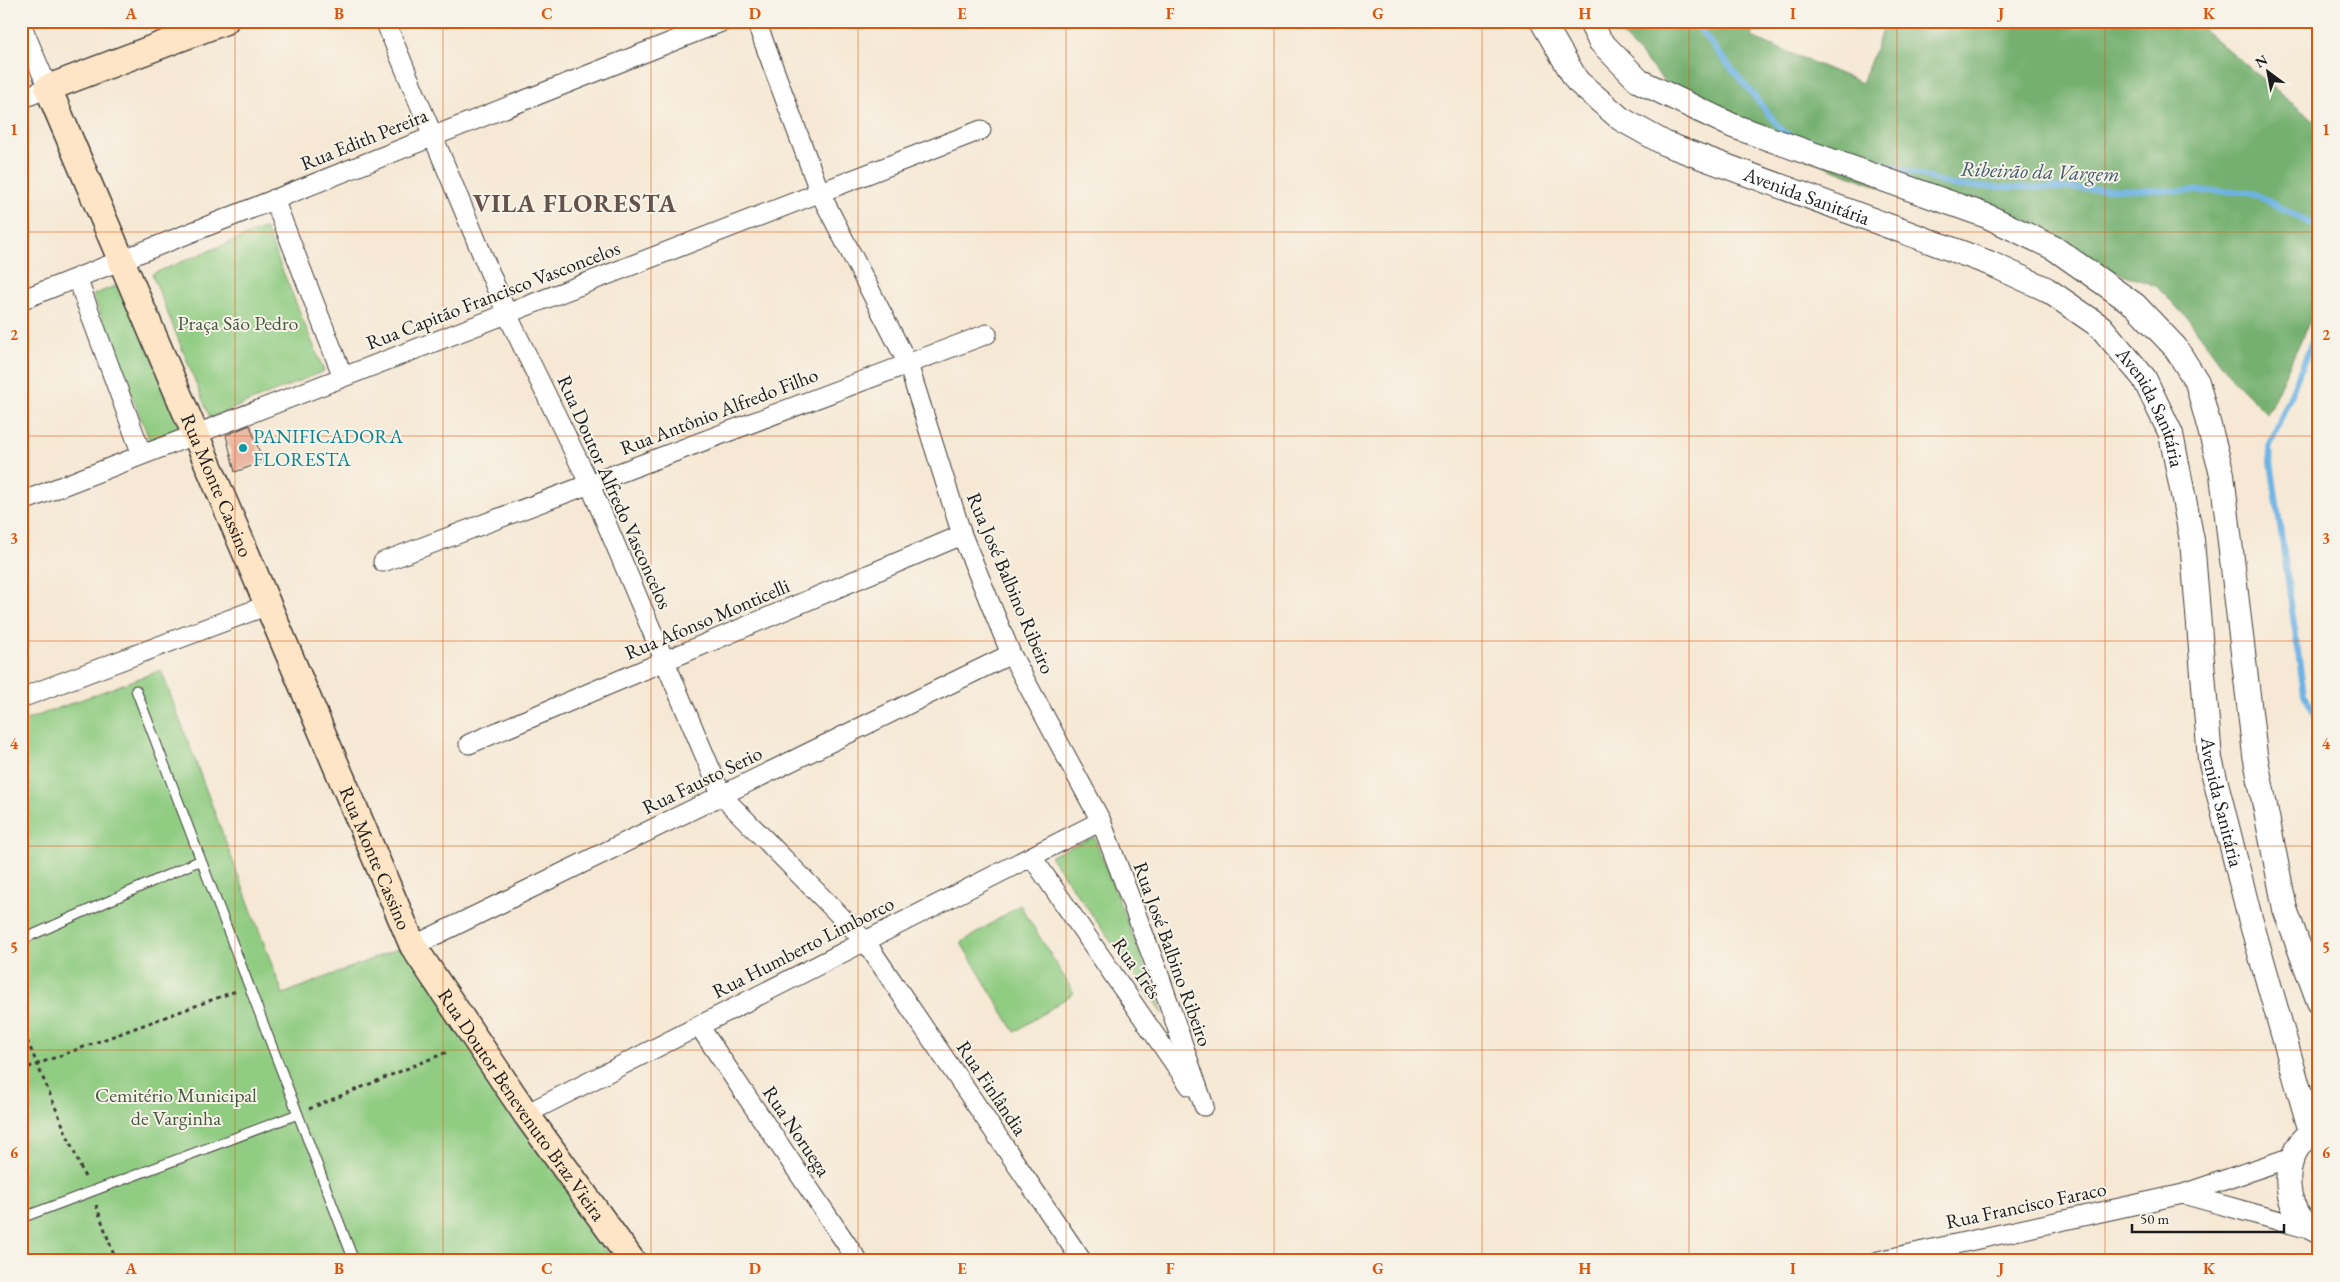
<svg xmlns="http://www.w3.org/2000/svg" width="2340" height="1282" viewBox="0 0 2340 1282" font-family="'EB Garamond',serif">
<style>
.green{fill:#90cc82;stroke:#56744f}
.forest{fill:#74b070;stroke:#486646}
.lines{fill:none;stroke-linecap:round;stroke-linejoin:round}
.stream{stroke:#6eb3e4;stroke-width:6}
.building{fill:#eab5a1}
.service-casing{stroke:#3d3b38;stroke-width:11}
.minor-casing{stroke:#3d3b38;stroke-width:21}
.tertiary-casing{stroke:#3d3b38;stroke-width:26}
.secondary-casing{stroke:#3d3b38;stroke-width:29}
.path{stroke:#3d3b38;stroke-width:3;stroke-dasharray:4 4;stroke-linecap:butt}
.service{stroke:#fff;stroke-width:9}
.minor{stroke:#fff;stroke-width:19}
.tertiary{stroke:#fff;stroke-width:24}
.secondary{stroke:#fee5c5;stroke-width:26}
.grid{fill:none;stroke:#de560d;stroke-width:1;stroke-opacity:0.55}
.culture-dot{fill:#0f9aa8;stroke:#f7f3e8;stroke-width:2}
.labels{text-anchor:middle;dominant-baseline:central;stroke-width:4;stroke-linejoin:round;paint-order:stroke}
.street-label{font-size:20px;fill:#1c1c1c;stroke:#f7f3e8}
.park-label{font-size:20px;fill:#455a40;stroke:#f7f3e8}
.culture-label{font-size:20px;fill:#0d838f;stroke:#f7f3e8;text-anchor:start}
.water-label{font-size:21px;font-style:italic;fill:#3d586c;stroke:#f7f3e8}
.district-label{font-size:25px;font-weight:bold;letter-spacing:1px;fill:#64524b;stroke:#f7f3e8}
.neatline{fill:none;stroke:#de560d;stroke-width:2}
.grid-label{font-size:16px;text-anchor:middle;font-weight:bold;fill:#de560d}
</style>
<rect width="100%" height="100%" fill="#f7f3e8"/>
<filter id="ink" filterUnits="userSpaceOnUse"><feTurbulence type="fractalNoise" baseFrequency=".02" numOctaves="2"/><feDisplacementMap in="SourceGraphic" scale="10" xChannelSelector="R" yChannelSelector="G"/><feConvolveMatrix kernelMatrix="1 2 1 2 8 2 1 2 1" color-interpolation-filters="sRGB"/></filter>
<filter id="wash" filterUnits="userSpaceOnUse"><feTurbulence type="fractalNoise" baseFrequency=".0096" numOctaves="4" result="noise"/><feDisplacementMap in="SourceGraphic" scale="20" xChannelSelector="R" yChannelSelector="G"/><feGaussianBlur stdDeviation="1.12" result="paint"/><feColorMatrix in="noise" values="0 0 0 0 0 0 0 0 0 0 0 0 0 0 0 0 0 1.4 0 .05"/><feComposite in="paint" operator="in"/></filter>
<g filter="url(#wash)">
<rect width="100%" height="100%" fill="#f6e8d4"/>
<!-- green -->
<path class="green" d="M265,228l59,143 -114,47 -58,-144z
M123,283l58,150 -30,11 -58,-149z
M161,670l122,324 124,-49 206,316h-592v-539z
M1094,837l69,177 -113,-158z
M1020,905l54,88 -59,39 -54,-89z"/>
<!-- forest -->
<path class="forest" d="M1610,21h147l-5,16 110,46 24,-62h307l126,104v176l-52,113 -32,-32 -46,-62 -33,-34 -284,-102 -177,-69z
M2319,1251v10h-29z"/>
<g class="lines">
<!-- stream -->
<path class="stream" d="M1693,21l91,112 5,1
M1805,139l150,47 296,6 68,36
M2319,325l-50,123 35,246 15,28"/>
</g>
<g id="blocks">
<!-- building -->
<path class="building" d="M250,425l13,37 -28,10 -9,-37z"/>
</g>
</g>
<g filter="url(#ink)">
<use href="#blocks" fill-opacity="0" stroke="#3d3b38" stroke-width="1"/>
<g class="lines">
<!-- service casing -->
<g class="service-casing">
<path id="service" d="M136,690l218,571
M21,940l180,-80
M21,1218l277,-104"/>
</g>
<!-- minor casing -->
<g class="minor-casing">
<path id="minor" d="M385,21l122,293 83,171 132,311 143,145 217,320
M756,21l64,172 88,171 54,171 49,119 90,167 57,151 46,134
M21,24l27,64 -27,11
M274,199l69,178
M77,278l65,177
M21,300l703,-279
M21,502l960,-372
M383,562l604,-228
M21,698l247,-93
M469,744l493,-209
M1032,857l158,229
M413,946l598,-292
M699,1026l159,235
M526,1114l575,-293
M2183,1194l130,36
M1878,1261l305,-67 109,-37"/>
</g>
<!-- tertiary casing -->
<g class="tertiary-casing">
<g id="tertiary">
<path id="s1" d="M1542,21l35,60 44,38 45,25 323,119 57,26 55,38 43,51 27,56 21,106 18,219 40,159 61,214"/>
<path d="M1590,21l10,20 39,40 94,45 254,90 67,32 81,57 40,42 22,35 25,92 33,281 30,154 34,93"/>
<path d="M2319,1129c-41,18 -41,85 0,103"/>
</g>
</g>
<!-- secondary casing -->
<g class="secondary-casing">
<g id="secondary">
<path id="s2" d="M225,21l-177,67 365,858 113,168 106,147"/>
</g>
</g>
<!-- path -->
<path class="path" d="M21,1026l65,154
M21,1070l215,-79
M309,1109l138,-57
M96,1205l20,56"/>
<!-- service -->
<use href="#service" class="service"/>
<!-- minor -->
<use href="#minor" class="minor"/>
<!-- tertiary -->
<use href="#tertiary" class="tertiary"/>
<!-- secondary -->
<use href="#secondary" class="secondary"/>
</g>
</g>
<!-- grid -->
<path class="grid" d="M235,21v1240M443,21v1240M651,21v1240M858,21v1240M1066,21v1240M1274,21v1240M1482,21v1240M1689,21v1240M1897,21v1240M2105,21v1240M21,232h2298M21,436h2298M21,641h2298M21,846h2298M21,1050h2298"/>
<!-- markers -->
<circle class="culture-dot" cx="243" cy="448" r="5"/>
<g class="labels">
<!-- street labels -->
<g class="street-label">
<text transform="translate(364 139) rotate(-22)">Rua Edith Pereira</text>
<text stroke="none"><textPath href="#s1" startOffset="329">Avenida Sanitária</textPath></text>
<text transform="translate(493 295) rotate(-21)">Rua Capitão Francisco Vasconcelos</text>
<text stroke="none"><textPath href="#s1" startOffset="749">Avenida Sanitária</textPath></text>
<text transform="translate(719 411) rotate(-21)">Rua Antônio Alfredo Filho</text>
<text stroke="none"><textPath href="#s2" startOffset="621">Rua Monte Cassino</textPath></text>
<text transform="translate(615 492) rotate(66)">Rua Doutor Alfredo Vasconcelos</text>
<text transform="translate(1011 583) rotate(67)">Rua José Balbino Ribeiro</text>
<text transform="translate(707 619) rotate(-23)">Rua Afonso Monticelli</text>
<text transform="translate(702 780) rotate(-26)">Rua Fausto Serio</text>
<text stroke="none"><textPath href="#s1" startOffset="1154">Avenida Sanitária</textPath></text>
<text stroke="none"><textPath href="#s2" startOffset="1026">Rua Monte Cassino</textPath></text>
<text transform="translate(803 947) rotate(-27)">Rua Humberto Limborco</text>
<text transform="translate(1173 954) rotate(70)">Rua José Balbino Ribeiro</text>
<text transform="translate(1137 968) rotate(55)">Rua Três</text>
<text transform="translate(992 1088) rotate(56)">Rua Finlândia</text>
<text stroke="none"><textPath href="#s2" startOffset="1314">Rua Doutor Benevenuto Braz Vieira</textPath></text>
<text transform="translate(797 1131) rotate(56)">Rua Noruega</text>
<text transform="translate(2026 1205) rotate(-12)">Rua Francisco Faraco</text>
</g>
<!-- park labels -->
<g class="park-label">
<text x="238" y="323">Praça São Pedro</text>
<text x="176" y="1095">Cemitério Municipal<tspan x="176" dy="23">de Varginha</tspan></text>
</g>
<!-- culture labels -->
<g class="culture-label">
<text x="253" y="436">PANIFICADORA<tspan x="253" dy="23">FLORESTA</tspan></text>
</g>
<!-- water labels -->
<g class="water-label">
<text transform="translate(2040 171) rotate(2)">Ribeirão da Vargem</text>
</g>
<!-- district labels -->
<g class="district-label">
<text x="575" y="203">VILA FLORESTA</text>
</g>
</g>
<!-- margin -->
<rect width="2340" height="1282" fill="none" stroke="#f7f3e8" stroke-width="55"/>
<!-- north arrow -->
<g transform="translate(2268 72) rotate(328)" stroke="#f7f3e8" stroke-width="4" paint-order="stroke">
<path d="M0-4L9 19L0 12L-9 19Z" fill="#1c1c1c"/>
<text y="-8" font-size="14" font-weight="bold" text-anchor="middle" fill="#1c1c1c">N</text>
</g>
<!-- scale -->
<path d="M2132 1224v8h152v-8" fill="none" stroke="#1c1c1c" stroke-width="2.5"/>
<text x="2140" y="1224" font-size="15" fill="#1c1c1c" stroke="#f7f3e8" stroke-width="4" paint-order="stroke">50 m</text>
<rect x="28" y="28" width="2284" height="1226" class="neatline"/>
<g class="grid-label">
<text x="131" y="19">A</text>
<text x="339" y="19">B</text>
<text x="547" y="19">C</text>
<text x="755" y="19">D</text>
<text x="962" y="19">E</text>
<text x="1170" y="19">F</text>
<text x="1378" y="19">G</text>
<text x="1585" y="19">H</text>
<text x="1793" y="19">I</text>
<text x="2001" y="19">J</text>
<text x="2209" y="19">K</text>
<text x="14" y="135">1</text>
<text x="2326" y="135">1</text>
<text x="14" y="340">2</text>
<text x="2326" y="340">2</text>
<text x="14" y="544">3</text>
<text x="2326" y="544">3</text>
<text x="14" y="749">4</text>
<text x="2326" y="749">4</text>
<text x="14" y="953">5</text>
<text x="2326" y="953">5</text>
<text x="14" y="1158">6</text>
<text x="2326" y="1158">6</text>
<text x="131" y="1274">A</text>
<text x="339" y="1274">B</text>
<text x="547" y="1274">C</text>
<text x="755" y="1274">D</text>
<text x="962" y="1274">E</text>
<text x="1170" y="1274">F</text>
<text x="1378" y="1274">G</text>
<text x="1585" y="1274">H</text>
<text x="1793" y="1274">I</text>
<text x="2001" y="1274">J</text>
<text x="2209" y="1274">K</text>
</g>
</svg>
